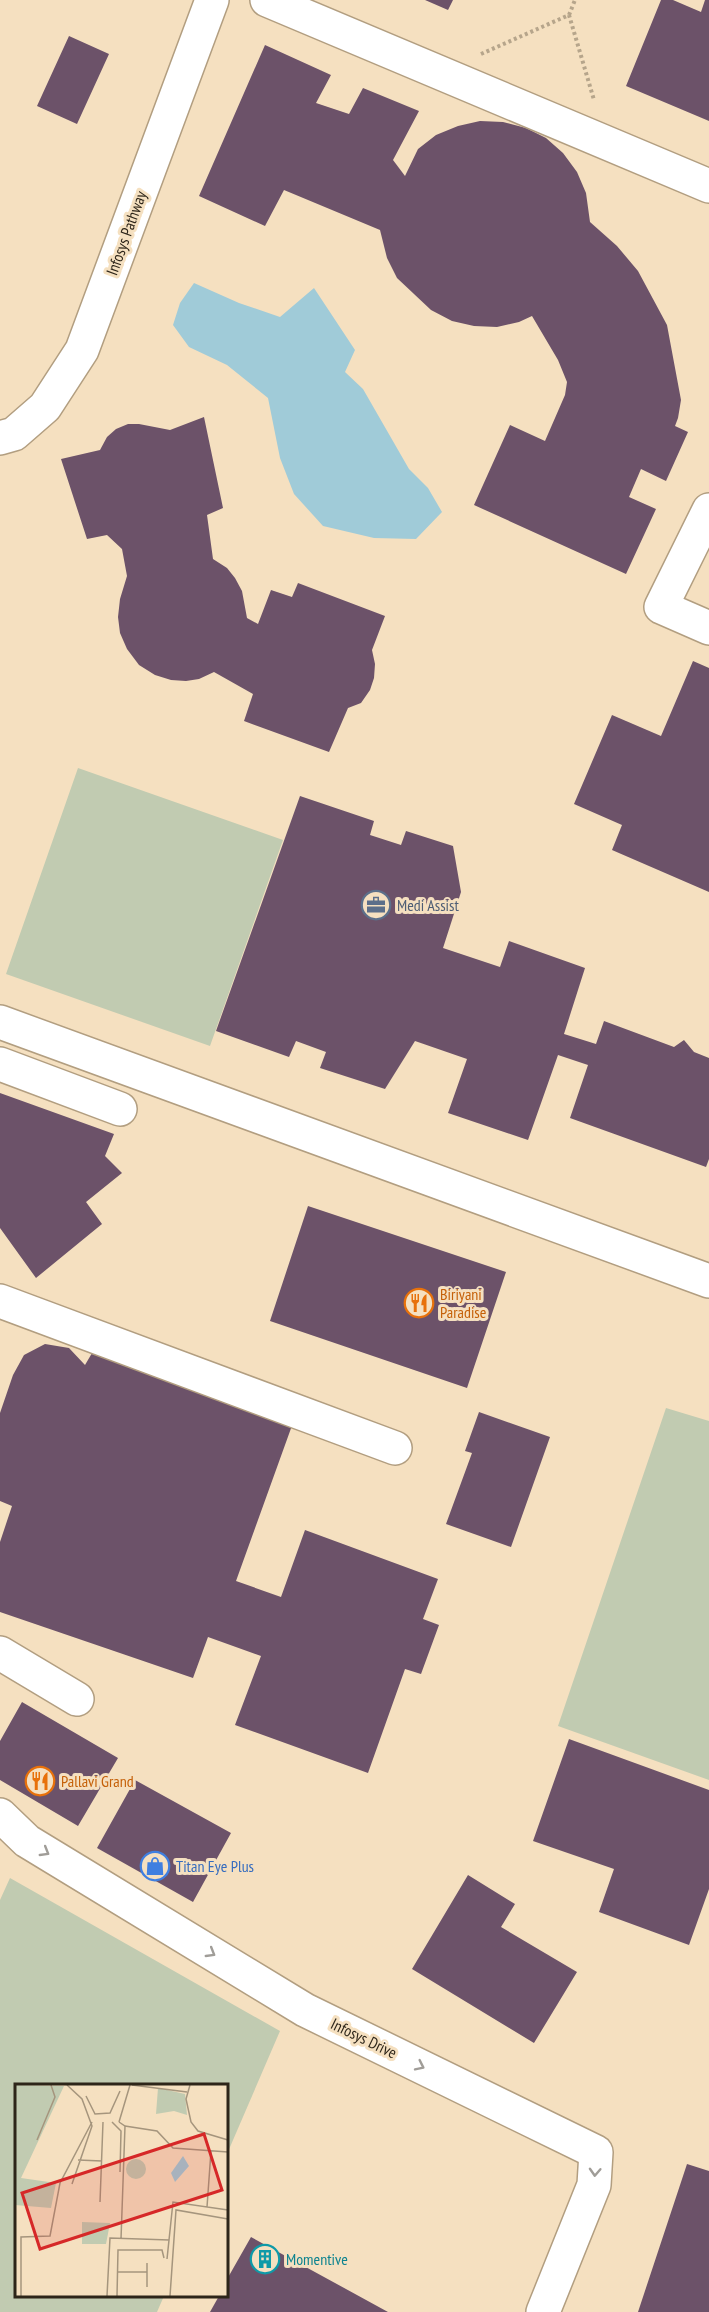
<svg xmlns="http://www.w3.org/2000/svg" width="709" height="2312" viewBox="0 0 709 2312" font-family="'PT Sans Narrow',sans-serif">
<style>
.green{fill:#c1cbb1}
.water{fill:#a0cbd8}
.building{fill:#6c5269}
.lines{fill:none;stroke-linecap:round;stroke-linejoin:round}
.minor-casing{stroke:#b29e80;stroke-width:36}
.path{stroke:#b6a58b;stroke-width:4;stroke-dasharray:3 3;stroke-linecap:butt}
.minor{stroke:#fff;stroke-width:33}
.oneway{stroke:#a09d98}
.labels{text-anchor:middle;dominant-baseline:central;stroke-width:6;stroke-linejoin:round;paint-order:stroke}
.street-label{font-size:16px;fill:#2d2519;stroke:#f5e0c0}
.service-label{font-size:16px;fill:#4e5e75;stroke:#f5e0c0;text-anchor:start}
.food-label{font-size:16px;fill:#c56008;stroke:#f5e0c0;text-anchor:start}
.shop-label{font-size:16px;fill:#366cbe;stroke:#f5e0c0;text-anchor:start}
.culture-label{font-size:16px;fill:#0d838f;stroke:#f5e0c0;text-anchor:start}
.inset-road{fill:none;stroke:#a5957d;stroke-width:1.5}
.view{fill:#d62828;fill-opacity:0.15;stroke:#d62828;stroke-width:3}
.inset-edge{fill:none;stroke:#2d2519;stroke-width:3}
</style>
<rect width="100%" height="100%" fill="#f5e0c0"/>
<!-- green -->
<path class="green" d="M78,768l205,72 -73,206 -204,-72z
M666,1408l43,13v359l-151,-54z
M10,1878l270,153 -53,123 -1,-68h-210v210h148l-7,16h-157v-412z"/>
<!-- water -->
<path class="water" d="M194,283l45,20 41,14 34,-29 41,62 -10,22 18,17 46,80 19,19 14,24 -26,27 -42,-1 -51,-12 -29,-32 -14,-36 -12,-60 -41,-33 -38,-18 -16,-22 7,-22z"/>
<!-- building -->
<path class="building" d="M425,0h28l-5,10z
M661,0h12l28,12 4,-12h4v121l-83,-35z
M69,36l40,18 -32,70 -40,-18z
M265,45l66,30 -15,28 33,11 14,-26 56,23 -26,49 12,16 13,-27 18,-14 22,-9 22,-5 23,1 23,6 20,10 17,15 14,19 9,21 4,29 27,24 21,25 29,54 14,75 -3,18 -3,8 13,6 -22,49 -25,-12 -12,28 27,12 -30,65 -152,-69 36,-80 35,16 20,-46 2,-13 -9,-22 -26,-44 -13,6 -22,5 -23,-1 -22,-5 -21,-11 -34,-32 -10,-20 -7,-28 -96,-40 -19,36 -66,-30z
M204,417l19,91 -16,7 6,44 14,9 8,10 7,13 5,27 11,6 13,-34 21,7 6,-14 87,33 -13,34 3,14 -1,14 -4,12 -9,13 -13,5 -19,44 -85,-31 9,-27 -39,-22 -15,7 -13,2 -15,-1 -16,-5 -16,-10 -12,-16 -7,-16 -2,-16 2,-18 7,-23 -5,-27 -15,-14 -20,4 -26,-80 39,-9 7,-13 9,-8 12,-5h11l31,6z
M693,661l16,7v224l-97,-42 10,-25 -48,-21 38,-89 49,21z
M300,796l74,25 -4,14 31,10 5,-14 47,15 8,46 -18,56 57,19 9,-26 76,27 -21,66 32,10 8,-23 70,26 10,-7 10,12 15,6v101l-3,8 -136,-49 18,-53 -30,-10 -30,85 -80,-27 19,-54 -52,-18 -30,48 -65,-21 6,-16 -30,-11 -7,16 -73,-26z
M0,1093l114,41 -9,22 17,17 -36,29 16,22 -66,54 -36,-50z
M308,1206l198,66 -39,116 -197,-67z
M45,1344l24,4 16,17 10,-17 199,72 -58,161 45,16 24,-67 133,49 -15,40 16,6 -18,49 -16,-5 -37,104 -133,-48 26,-69 -53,-19 -15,41 -193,-66v-70l12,-36 -12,-5v-88l13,-38 11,-20z
M479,1412l71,25 -39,110 -65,-23 26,-71 -7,-2z
M22,1702l96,56 -40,68 -78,-46v-39z
M569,1739l140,51v99l-20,56 -90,-33 15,-43 -81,-28z
M135,1780l96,53 -38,69 -96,-54z
M468,1875l47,29 -14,23 76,45 -43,71 -122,-74z
M687,2164l22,7v141h-71z
M251,2237l137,75h-178l9,-16h7v-15z"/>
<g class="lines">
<!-- minor casing -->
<g class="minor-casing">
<path id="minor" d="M267,0l442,186
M0,438l14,-4 31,-27 37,-57 130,-350
M709,510l-48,97 48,21
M0,1022l709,259
M0,1064l120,45
M0,1301l395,147
M0,1653l77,46
M0,1815l27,26 278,169 291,142 -2,33 -51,127"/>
</g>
<!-- path -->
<path class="path" d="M569,15l6,-15
M481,54l88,-39 25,85"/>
<!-- minor -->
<use href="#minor" class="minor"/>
</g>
<!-- one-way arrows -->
<defs><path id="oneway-chevron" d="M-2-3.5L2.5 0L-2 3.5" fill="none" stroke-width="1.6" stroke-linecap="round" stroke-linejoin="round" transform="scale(1.5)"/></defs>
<g class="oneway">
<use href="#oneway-chevron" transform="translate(45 1852) rotate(31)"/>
<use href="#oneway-chevron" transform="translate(211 1953) rotate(31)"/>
<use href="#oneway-chevron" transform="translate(420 2066) rotate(26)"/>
<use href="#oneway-chevron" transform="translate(595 2172) rotate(93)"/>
</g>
<!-- icons -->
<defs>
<g id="office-ring" transform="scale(1.5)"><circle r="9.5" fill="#f5e0c0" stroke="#5c6f8a" stroke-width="1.5"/><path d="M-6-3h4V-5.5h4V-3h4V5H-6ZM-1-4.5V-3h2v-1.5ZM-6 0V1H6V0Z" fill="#5c6f8a"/></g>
<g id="restaurant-ring" transform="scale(1.5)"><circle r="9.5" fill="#f5e0c0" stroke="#e8710a" stroke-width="1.5"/><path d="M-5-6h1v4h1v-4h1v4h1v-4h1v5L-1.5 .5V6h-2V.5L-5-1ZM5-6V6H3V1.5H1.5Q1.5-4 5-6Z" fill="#e8710a"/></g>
<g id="shop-ring" transform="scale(1.5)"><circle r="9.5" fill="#f5e0c0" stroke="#3f7fe0" stroke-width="1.5"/><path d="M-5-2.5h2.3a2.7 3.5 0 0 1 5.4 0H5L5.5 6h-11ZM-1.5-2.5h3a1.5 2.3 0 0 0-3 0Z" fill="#3f7fe0"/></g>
<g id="building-ring" transform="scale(1.5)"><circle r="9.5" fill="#f5e0c0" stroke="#0f9aa8" stroke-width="1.5"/><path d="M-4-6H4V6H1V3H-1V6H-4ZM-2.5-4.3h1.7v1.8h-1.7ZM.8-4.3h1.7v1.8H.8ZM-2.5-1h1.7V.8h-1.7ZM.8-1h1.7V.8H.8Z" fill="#0f9aa8"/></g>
</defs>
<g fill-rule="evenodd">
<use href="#office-ring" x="376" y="905"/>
<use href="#restaurant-ring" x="419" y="1303"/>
<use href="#restaurant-ring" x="40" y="1781"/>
<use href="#shop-ring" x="155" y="1866"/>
<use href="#building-ring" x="265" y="2259"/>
</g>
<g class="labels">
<!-- street labels -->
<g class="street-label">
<text transform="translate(126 233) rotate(-70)">Infosys Pathway</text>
<text transform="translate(364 2038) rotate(26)">Infosys Drive</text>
</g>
<!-- service labels -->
<g class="service-label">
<text x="397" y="905">Medi Assist</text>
</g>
<!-- food labels -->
<g class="food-label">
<text x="440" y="1294">Biriyani<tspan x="440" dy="18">Paradise</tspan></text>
<text x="61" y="1781">Pallavi Grand</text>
</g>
<!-- shop labels -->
<g class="shop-label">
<text x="176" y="1866">Titan Eye Plus</text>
</g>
<!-- culture labels -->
<g class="culture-label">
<text x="286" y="2259">Momentive</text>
</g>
</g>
<!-- overview -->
<g transform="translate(15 2084)">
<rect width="213" height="213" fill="#f5e0c0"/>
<path d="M0,1l49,1 -43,92 35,5 -5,25 -36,-3zM143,4l27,6 2,21 -13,-4 -18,3zM111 85a10 10 0 1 1 20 0a10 10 0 1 1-20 0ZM67,138l28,1 -4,21h-24z" fill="#c1cbb1"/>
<path d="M168,72l6,10 -14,16 -4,-9z" fill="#a0cbd8"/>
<path class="inset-road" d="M52,1l15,14 10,27 -20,58M117,1l55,7M175,1l-4,14 5,23 7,9 30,9M71,12l9,18 15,-1 10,-22M97,38l9,9 -1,41M104,38l6,4 32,5 16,17 55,4M104,38l11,-37M22,56l18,-43 -4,-12M63,76l24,1M85,118l3,-80M192,123l4,-56M106,155l4,-113M152,175l2,-19M102,188h30M132,203v-24M6,212v-59l29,-1 10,-53 32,-61M92,212l3,-58 59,2 4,-38 55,8M102,212l1,-46h44l2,8M155,212l6,-86 52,9"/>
<path class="view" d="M189,50l18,56 -182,59 -18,-56z"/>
<rect width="213" height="213" class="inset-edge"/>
</g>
</svg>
